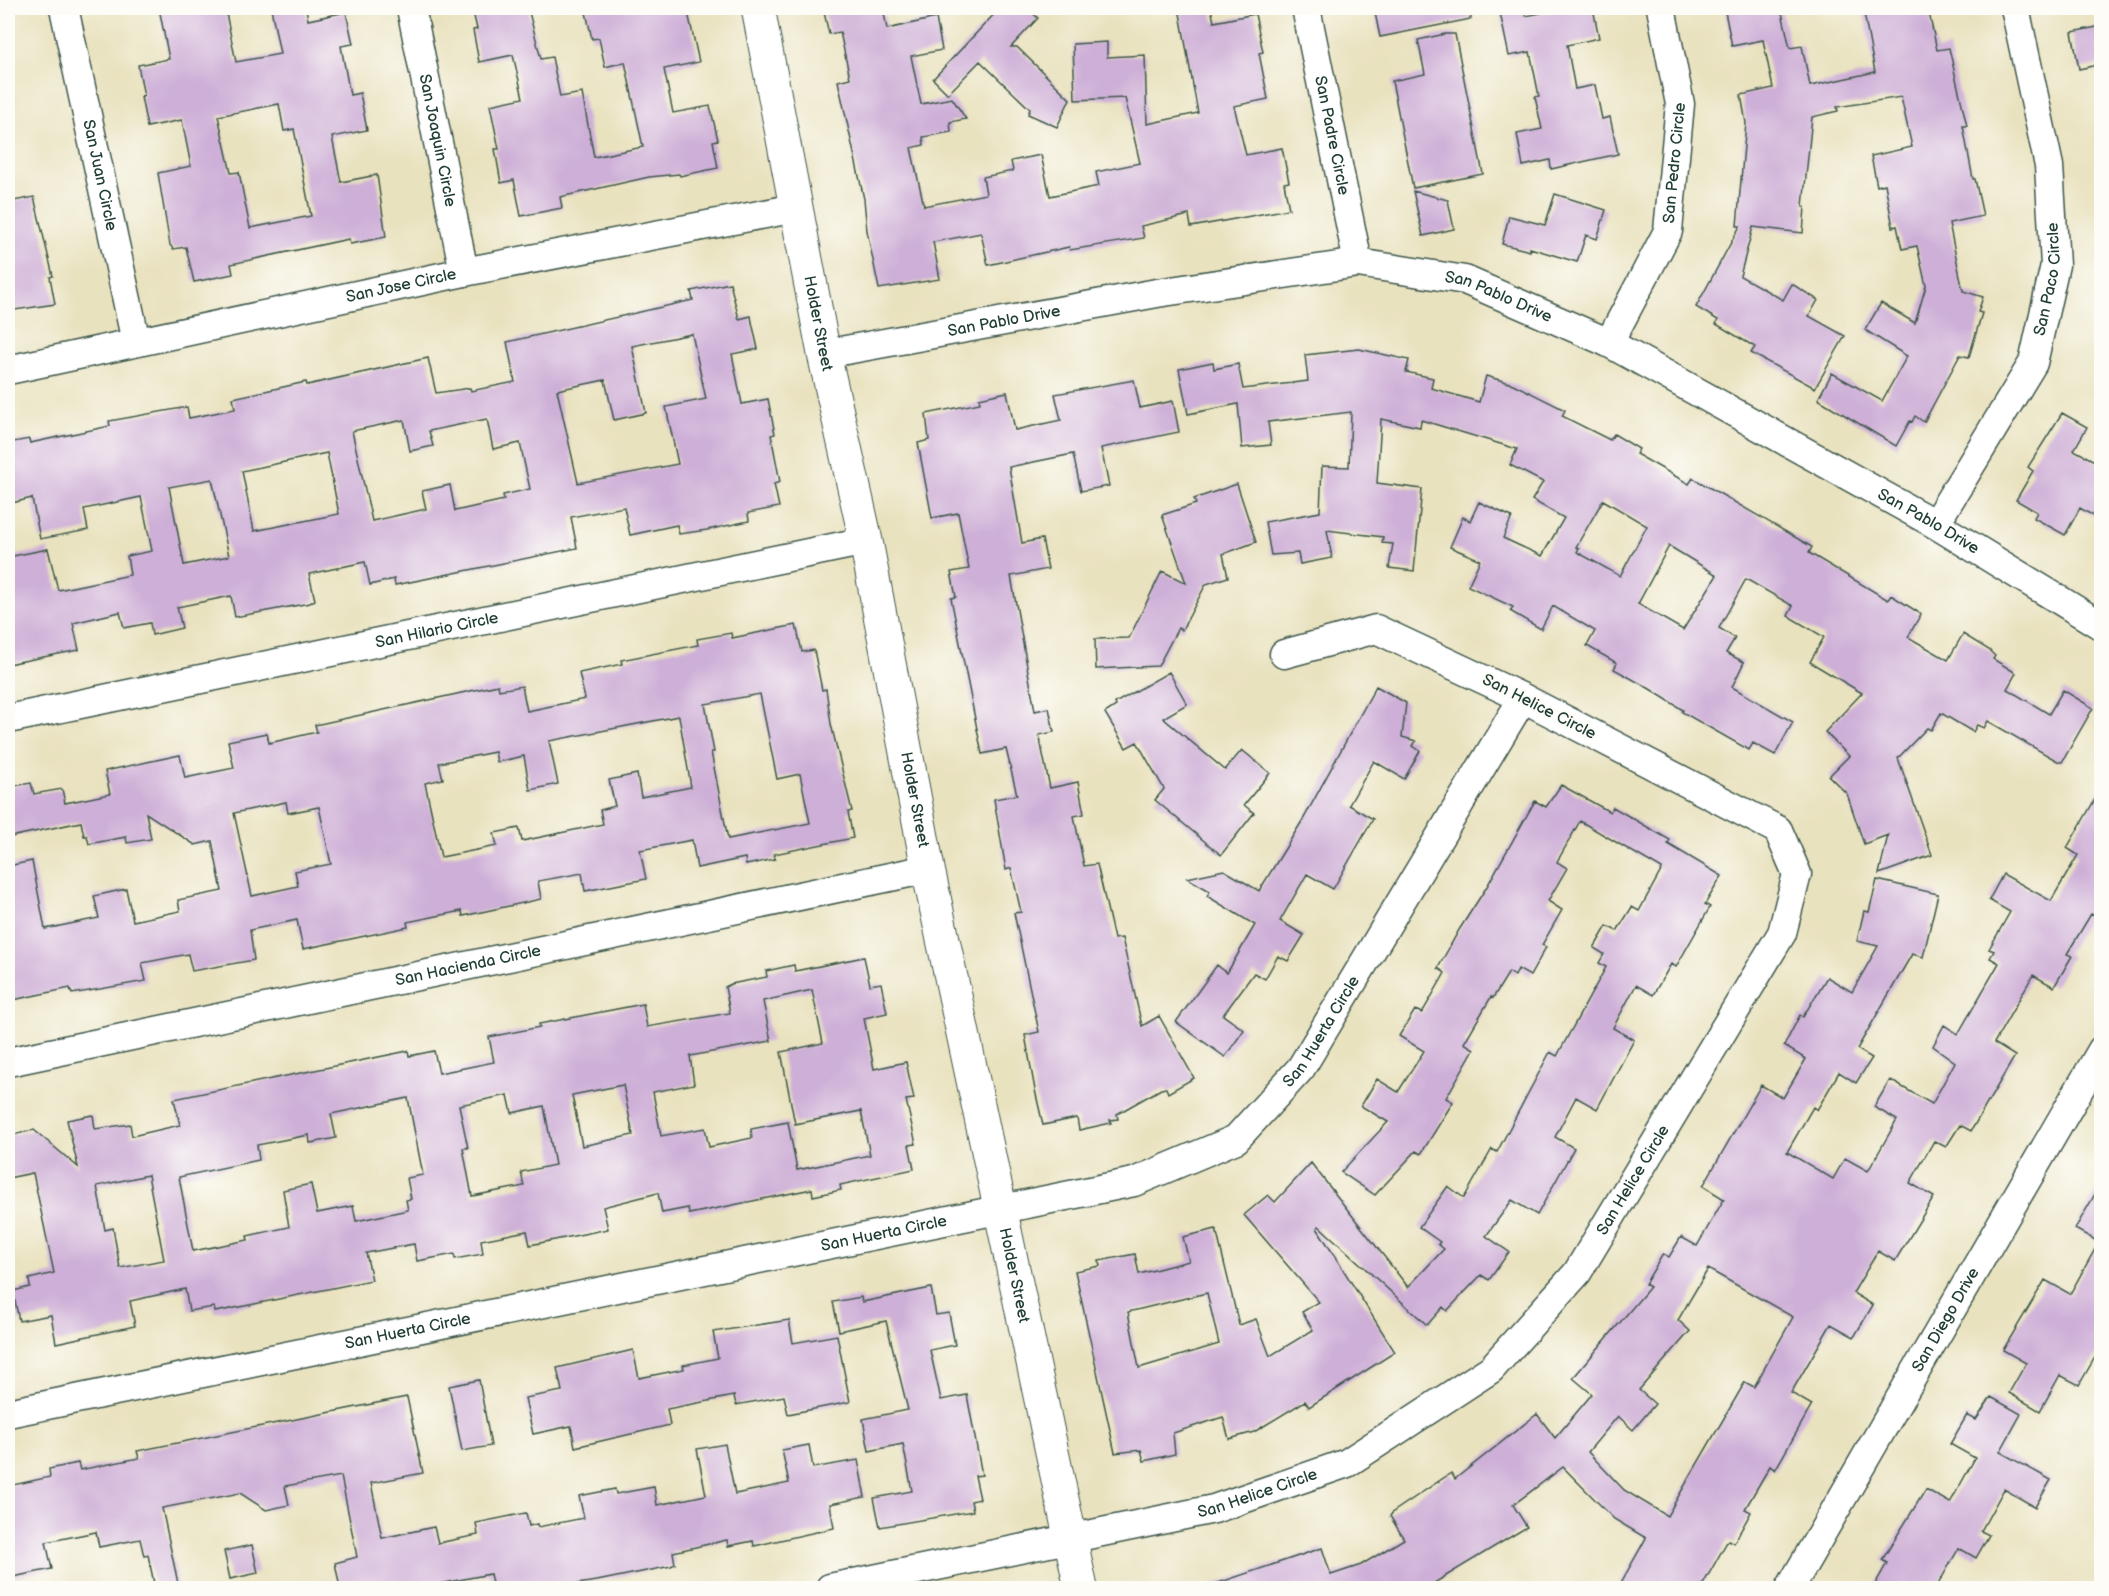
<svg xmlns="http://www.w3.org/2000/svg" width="2109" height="1596" viewBox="0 0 2109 1596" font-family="'Balsamiq Sans',sans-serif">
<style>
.building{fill:#ceafd7;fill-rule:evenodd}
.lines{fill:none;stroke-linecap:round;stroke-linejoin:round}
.minor-casing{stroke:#3d5649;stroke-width:31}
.tertiary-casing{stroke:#3d5649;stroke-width:35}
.minor{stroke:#fff;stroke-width:28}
.tertiary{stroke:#fff;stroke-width:33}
.labels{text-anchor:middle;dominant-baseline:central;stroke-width:4.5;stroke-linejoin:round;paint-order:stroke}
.street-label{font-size:16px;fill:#1f3d34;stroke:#fdfcf7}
</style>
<rect width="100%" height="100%" fill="#fdfcf7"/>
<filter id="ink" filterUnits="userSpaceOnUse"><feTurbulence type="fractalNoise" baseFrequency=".0167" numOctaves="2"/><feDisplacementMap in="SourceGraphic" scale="12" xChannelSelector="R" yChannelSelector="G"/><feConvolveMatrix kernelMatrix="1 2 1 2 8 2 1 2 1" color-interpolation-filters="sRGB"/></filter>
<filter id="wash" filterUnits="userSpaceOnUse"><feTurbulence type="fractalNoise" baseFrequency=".008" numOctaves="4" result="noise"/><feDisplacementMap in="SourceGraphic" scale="24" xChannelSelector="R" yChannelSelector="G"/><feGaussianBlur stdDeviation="1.35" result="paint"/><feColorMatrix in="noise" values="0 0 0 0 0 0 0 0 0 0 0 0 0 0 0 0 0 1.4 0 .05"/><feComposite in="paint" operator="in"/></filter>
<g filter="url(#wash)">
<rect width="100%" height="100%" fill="#e9e2bf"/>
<g id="blocks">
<!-- building -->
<path class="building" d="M159,8h66l11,54 44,-8 -9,-46h35l2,12 38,-8 7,32 -12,2 9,49 10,-2 7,37 -35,7 9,45 36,-7 9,62 -36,7 -1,-5 -118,25 2,10 -39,8 -8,-35 -13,2 -3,-4 -12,-72 33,-7 -9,-46 -35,7 -6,-30 3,-1 -6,-31 31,-6zM279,104l5,27 10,-2 17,87 -61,12 -11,-56 -8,1 -13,-57z
M472,8h56l13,51 11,-2 8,40 22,-4 12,64 49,-10 -18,-85 -20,5 -6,-29 -7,1 -7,-31h102l12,54 -35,7 9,44 37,-7 8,34 -5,1 5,27 -38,8 -1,-2 -30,3 -89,20 2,11 -41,8 -7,-36 -13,3 -6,-34h4l-9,-44 33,-7 -10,-43 -34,7 -6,-32 4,-1z
M823,8h60l4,21 49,-11 6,32 -31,6 10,48 31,-6 14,21 -16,3 1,10 -28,5 1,8 -13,3 13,58 62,-12 -3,-17 30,-6 -2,-10 30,-6 9,41 49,-10 -3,-14 44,-9 -15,-65 -50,2 -2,-56 34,-2v15l38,-2 2,69 51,-11 -19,-105h32l3,14 41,-8 8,38 -4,1 9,46 -34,7 12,49 36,-7 7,34 -5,1 5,26 -98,18 -2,-12 -48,11 3,12 -74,12 -1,-3 -81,18 -7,-32 -48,9 7,37 -61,10 -12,-58 -3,-32 -26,-118 12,-3 -10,-46 -11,2z
M1000,8h27l11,10 -27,29h6l53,52 -13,28 -29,-13 2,-5 -50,-48 -32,33 -15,-15z
M1374,8h96l1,11 -91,18z
M1499,8h25l2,8 41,-8h26l6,30 -32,7 8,44 20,-4 7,34 8,-2 8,37 -67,15 -1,-9 -27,6 -6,-32 25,-5 -7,-32 4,-1 -9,-44 -21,4z
M1727,8h54l9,40 12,-2 8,40 65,-14 -12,-64h65l9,42 12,-2 18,78h-4l10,53h2l8,37 -34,7 14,68 20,6 -5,15 4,1 -13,44 -9,-2 -36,67 -9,-6 -3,6 -2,-1 -14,25 -78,-47 14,-26 50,28 25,-45 -42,-26 16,-27 34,20 11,-37 -9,-40 -15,3 -5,-23 -4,1 -8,-43 -8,2 -6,-30 41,-9 -11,-50 -64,10 1,4 -26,6 -9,89 2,1 -2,26 -50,-6 -13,49 43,24 9,-16 26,16 -9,16 36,20 -30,52 -64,-35 4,-6 -39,-23 2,-4 -22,-13 44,-81h-3l9,-103 -5,-28 32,-7 -10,-48 -31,6 -7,-34h3z
M2102,26v38l-23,5 -7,-37z
M1445,34h10l28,140 -70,14 -21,-107 33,-7 -7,-34z
M1413,191l35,9 6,29 -31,7z
M1555,194l51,16 -9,29 -11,-4 -9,27 -47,-14v3l-28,-7 7,-28 36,9z
M34,197l19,79 -3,1 5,27 -47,7v-109z
M730,283l9,36 12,-3 1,6 6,27 -26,5 10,50 26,-5 7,35 -4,1 9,47 -6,2 5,23 -31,6 1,8 -42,9 -28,4 -2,-9 -47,10 -6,-28 -53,10 6,31 -182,37 -1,-6 -24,6 -5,-23 -56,12 6,26 -5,3 -75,14 -4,-21 -54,11 5,21 -30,7 -2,-12 -26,5 -4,-16 -47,11 6,27 -71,14v-107l40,-8 10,41 72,-15 -3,-19 25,-5 -11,-54 -57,12 4,21 -48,9 -8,-41 -24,6v-61l21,-4 1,4 80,-17 -1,-5 78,-14 2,11 46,-9 -2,-11 73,-16 1,3 121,-27 8,35 34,-5 1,3 44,-9 -8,-40 186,-42 -2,-9zM692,334l14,65 -40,8 12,57 -100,19 -21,-93 48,-10 9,40 32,-7 -14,-67zM487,419l6,30 27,-6 10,46 -27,6 1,5 -49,11 -5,-26 -28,6 4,18 -54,12 -20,-90 52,-11 6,31 23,-5 -4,-15zM327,453l12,61 -85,17 -12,-60zM212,479l17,77 -45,9 -15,-78z
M1359,349l50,11 -3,12 27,6 -2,10 48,14 7,-26 27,8 52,26 -3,6 48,24 4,-6 25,15 -3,5 53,30 4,-6 119,69 -3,6 79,47 3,-5 30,19 -13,23 40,23 15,-26 26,16 6,6 -2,3 23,14 -9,16 42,25 14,-24 30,18 -31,54h-3l-71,-41 -4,7 -7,-3 -4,7 -32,-19 -10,17 -4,-2 -29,30 34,97 -53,19 9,-39 -24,9 -17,-50 -18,-18 20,-20 -24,-24 37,-39 -52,-31 14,-25 -36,-21 5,-10 -47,-27 -27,49 16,10 -9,15 18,9 -12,25 61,35 -18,33 -22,-12 -4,7 -67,-38 1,-2 -33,-21 -36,-20 3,-6 -30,-17 8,-15 -42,-25 -12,23 -31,-18 3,-4 -45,-21 12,-26 -30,-13 13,-30 7,4 9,-19 33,15 -9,21 39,18 22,-38 -32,-18 11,-18 -33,-17 7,-16 -96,-29 -1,7 -39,-8 -4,64 45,6 -8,82 -25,-3 4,-24 -11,-1 1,-6 -56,-7 5,28 -32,6 -2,-11 -27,2 -6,-33 55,-10 2,-46 27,1 2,-55 -83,10 3,23 -29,3 -4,-44 -50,10 -9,-45 34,-7 1,7 24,-5 5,25 65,-8 -3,-26zM1603,500l44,26 -27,50 -43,-24 2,-4 -3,-1zM1669,546l48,29 -34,55 -45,-26z
M1134,380l6,28 33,-7 6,31 -78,16 8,38 -28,5 -8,-37 -64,13 13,76 20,-4 6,30 -37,7 24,135 14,-3 5,24 -15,3 11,53 28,-6 6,32 -10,2 10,50 13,-2 17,75 8,-1 20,88 17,-10 35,62 -26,15 -2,-5 -5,1 -44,25 1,5 -8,1 1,3 -32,7 -2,-12 -34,7 -8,-35 -10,-55 14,-3 -25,-119 7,-1 -10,-44 -5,2 -12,-71 23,-4 -11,-46 -24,5 -31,-156 5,-1 -5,-25 18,-3 -11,-56 -26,5 -14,-75 11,-3 -3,-26 54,-11 -1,-5 28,-6 8,38 46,-10 -6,-26z
M2062,413l25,14 -13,23 28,15v56l-22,-13 -15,27 -31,-17 3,-6 -21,-12 17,-29 -5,-4z
M1237,484l19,58 -33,12 5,23 -22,7 -24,46 -4,-2 -20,38 -62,3 -1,-30 34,-1 33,-67 24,12 -24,-68 34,-11 -2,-5z
M796,625l6,27 12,-2 8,40 4,-1 5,35 21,87 -4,1 5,26 -79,16 1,5 -29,6 -1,-7 -48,10 -5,-28 -52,10 6,29 -61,12 -3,-18 -44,8 3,18 -78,17 -1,-5 -55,11 1,5 -105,22 -6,-29 -47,10 4,30 -62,11 -4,-17 -46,9 4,18 -74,13 -2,-6 -62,13v-135l24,-5 13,68 54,-11 -5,-22 32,-7 7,32 47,-10 -2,-11 44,-9 -10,-50 -17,4 -49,-32 5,26 -24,4 -1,-6 -37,7 -2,-8h-3l-3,-14 -71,15 -2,-50 23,-4 3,11 28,-5 3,14 45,-9 -5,-23 75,-16 5,23 49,-10 -6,-27 39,-8 2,10 48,-11 -2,-7 183,-40 1,5 23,-4 5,25 58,-12 -6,-26 43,-9 -1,-4 77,-15 -1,-6 34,-6 1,5zM760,694l17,85 23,-5 10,49 -82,16 -17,-87h3l-9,-48zM679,716l12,71 -50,10 -4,-23 -28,6 6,26 -15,4 3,14 -81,17 -3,-13 -25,5 3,13 -56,11 -16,-74 18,-4 -4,-16 56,-11 2,10 27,-6 6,34 28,-6 -9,-43zM286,802l2,11 31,-6 12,57 -36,7 3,15 -46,10 -18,-83z
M1169,672l18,32 -24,14 62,52 17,-20 28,23 -26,32 10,8 -33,42 -66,-55 9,-11 -27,-47 -11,6 -21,-35 11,-7 -1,-3z
M1376,686l30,17 -4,34 14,4 -3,5 7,5 -16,28 -30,-18 -25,44 24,14 -40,70 -26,-15 -27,47 24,14 -16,26 -10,-5 -13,23 -11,-6 -31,42 21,15 -19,27 -49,-35 41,-57 10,8 28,-48 -48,-29 3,-5 -23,-13 37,-8 35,21 45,-73z
M1561,785l49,27 3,-5 57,33 -2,4 54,32 -17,28 5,3 -34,60 -5,-3 -18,31 -17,-10 -23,43 21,12 -37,69 -21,-12 -21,40 19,11 -37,67 -25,-15 -26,36 23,16 -20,28 -8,-5 -34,36 -4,-4 -16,18 -108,-99 -2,2 78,124 -86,55 -4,-6 -51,31 -25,7 -6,-22 -50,16 2,21 -31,7 -3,-11 -26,3 -40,-182 25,-5 -1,-5 36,-7 4,20 50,-13 -6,-24 33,-8 23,96 17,-6 14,37 43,-26 -11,-18 17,-10 -75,-87 24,-20 7,7 36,-39 97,124 36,-38 -6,-5 2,-2 -21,-15 29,-41 16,12 28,-49 5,3 53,-100 7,4 49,-89 -7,-4 5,-9 -10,-6 13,-22 10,5 15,-24 7,4 23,-42 -82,-48 -23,41 10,6 -19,33 14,9 -20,35 4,2 -16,29 -12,-7 -3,7 -6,-4 -16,26 -2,-1 -27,46 10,6 -28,49 7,4 -32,52 -5,-3 -41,44 -34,-23 47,-50 -27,-16 16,-27 21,13 26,-41 -25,-15 16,-26 7,3 23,-40 -7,-5 21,-38 27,-42 49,-87 11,6zM1207,1293l12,51 -80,24 -11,-56z
M2102,787v133l-11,-6 -24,40 5,2 -18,31 -21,-12 -39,68 21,13 -44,75 -11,-6 -14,22 -12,-6 -24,42 24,14 -39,64 -17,-10 -25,42 20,12 -19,32 -23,-13 -40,69 21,12 -37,65 -5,-4 -25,43 6,3 -17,31 -6,-3 -27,48h-83l28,-50 -32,-19 -51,-52 -50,38 14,22 -101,61h-214v-3l110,-37 9,27 30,-10 43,-26 -14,-23 3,-4 58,-39 4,6 82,-65 18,24 37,-44 -19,-16 77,-91 -5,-3 18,-30 6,3 12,-20 16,9 27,-47 -21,-13 58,-101 22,13 23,-39 -22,-13 16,-31 3,2 24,-40 25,15 26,-46 -21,-5 7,-30 5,1 8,-32 61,14 -15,63 -11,-3 -55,95 15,9 -16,25 -17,-11 -22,38 -4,-3 -26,45 46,27 12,-21 23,13 29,-51 -23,-13 16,-27 42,24 23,-42 -22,-16 11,-21 14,9 41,-71 -9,-5 4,-7 -5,-2 21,-37 -21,-12 14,-26 48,27 27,-46 -11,-7zM1708,1269l85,48 -39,70 -9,-5 -78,134 -43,-26 -36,-38 30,-36 15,14 22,-26 -16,-14 51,-59 -12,-11z
M864,957l6,28 11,-2 6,30 -23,5 10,51 32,-7 8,37 -8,1 10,44 -7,1 5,24 -74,16 1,5 -28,6 -1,-7 -123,25 -1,-6 -26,5 -4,-20 -55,14 5,22 -78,16 -3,-14 -46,9 2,14 -28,5 -1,-5 -37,7 -3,-17 -48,9 6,27 -157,32 -1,-5 -25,4 -4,-22 -55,12 5,25 -79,17 -5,-28 -32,6 -6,-30 17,-4 -1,-8 25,-6 -21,-100 -25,5v-42l26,-6 44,37 -11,-47 26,-5 2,14 35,-5 2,12 48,-11 -6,-26 234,-48 1,5 25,-5 5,22 55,-11 -5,-25 51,-10 -1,-3 104,-20 4,23 83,-14 -5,-26 6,-3 36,-7 -1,-6 28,-6 1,6zM812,990l11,53 -42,9 14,72 66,-13 9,44 -73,15 -9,-48 -37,7 1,9 -43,9 -4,-19 -44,8 -8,-44 41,-8 -4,-28 81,-15 -8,-40zM623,1085l10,50 -51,11 -10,-51zM508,1095l4,18 32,-7 11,59 -34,7 3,14 -52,10 -9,-48h5l-9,-43zM408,1098l15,77 -16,3 4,21 -5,1 2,10 -52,11 -3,-15 -36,7 -6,-29 -28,6 6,37 -42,9 1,4 -55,11 -14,-74 80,-17 -2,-15 52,-10 1,8 26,-5 -5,-24zM148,1175l16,85 -44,8 -7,-40 -8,2 -8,-44z
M2102,1182v163l-23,40 -19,-10 -20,36 -31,-18 17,-30 -23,-13 42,-70 25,14 29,-52 -24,-13z
M931,1288l5,27 13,-2 6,32 -25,5 11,50 26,-5 15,80 -7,1 5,23 -9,2 2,10 -93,16 -6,-29 38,-7 -9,-47 -34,7 -6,-32 45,-9 -22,-89 -47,10 -6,-29 28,-5 1,5z
M789,1320l4,23 44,-8 13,67 -62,12 -4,-18 -48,9 -2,-9 -67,13 3,16 -95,22 -4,-21 -38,8 -8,-36 37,-7 -5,-23 76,-18 6,28 45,-9 -1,-4 35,-7 -5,-26z
M479,1380l12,66 -29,5 -13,-65z
M407,1397l16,76 -52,10 11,55 52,-11 4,16 40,-8 -2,-12 50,-10 3,13 8,-2 1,3 46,-9 -5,-22 36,-7 1,5 38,-7 3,18 49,-10 -9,-46 28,-5 10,50 54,-11 -7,-33 27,-5 4,23 45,-8 7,37 -35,7 4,24 -80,18 -1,-5 -25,5 -1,-6 -54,12 2,12 -4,2 -74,15 -46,7h-58l-3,-14 -57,11 1,3h-94l-5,-25 22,-6 -16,-81 -56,10 4,19 -23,5 -26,-17 -78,15 17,80h-24l-7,-33 -4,1 -4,-17 -41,8 -3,-15 -50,10 6,27 -44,9v-92l42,-9 -1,-8 29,-6 2,7 59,-12 -2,-7z
M1991,1397l30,17 -21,38 51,28 -16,27 -31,-18 -23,42 8,4 -13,23 -17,-10 -23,40h-63l14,-25 -5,-3 44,-71 24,14 25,-45 -25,-14 17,-29 9,5z
M252,1545l6,28 -28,6 -6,-28z"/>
</g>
</g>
<g filter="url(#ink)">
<use href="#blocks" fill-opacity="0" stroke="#3d5649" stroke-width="1.5"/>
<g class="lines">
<!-- minor casing -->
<g class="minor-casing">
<g id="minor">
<path id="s1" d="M64,8l72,334"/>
<path id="s2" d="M411,8l53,264"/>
<path id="s3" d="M1306,8l52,255"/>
<path id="s4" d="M1609,343l59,-112 12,-127 -19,-96"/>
<path id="s5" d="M824,354l333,-61 201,-30 107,17 144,63 326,181 167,102"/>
<path id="s6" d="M8,370l456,-98 332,-64"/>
<path id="s7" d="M1935,524l98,-161 22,-98 -6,-99 -34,-158"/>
<path id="s8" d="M8,719l858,-178"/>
<path id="s9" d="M8,1062l920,-193"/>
<path id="s10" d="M8,1413l1126,-231 102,-43 65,-71 222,-370"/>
<path id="s11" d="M830,1588l384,-79 133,-46 144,-94 86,-96 205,-340 15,-59 -19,-44 -255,-132 -147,-69 -92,25"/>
<path id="s12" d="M1790,1588l312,-538"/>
</g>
</g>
<!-- tertiary casing -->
<g class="tertiary-casing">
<g id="tertiary">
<path id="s13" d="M758,8l66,346 42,187 62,328 153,719"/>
</g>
</g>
<!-- minor -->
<use href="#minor" class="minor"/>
<!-- tertiary -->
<use href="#tertiary" class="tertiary"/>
</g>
</g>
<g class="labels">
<!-- street labels -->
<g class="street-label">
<text stroke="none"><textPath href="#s3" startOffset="130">San Padre Circle</textPath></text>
<text stroke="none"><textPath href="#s2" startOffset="135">San Joaquin Circle</textPath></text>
<text stroke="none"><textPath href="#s4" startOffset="195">San Pedro Circle</textPath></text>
<text stroke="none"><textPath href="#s1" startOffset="171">San Juan Circle</textPath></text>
<text stroke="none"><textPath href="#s7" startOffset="274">San Paco Circle</textPath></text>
<text stroke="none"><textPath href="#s6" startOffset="402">San Jose Circle</textPath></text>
<text stroke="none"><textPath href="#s5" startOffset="687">San Pablo Drive</textPath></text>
<text stroke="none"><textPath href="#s5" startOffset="183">San Pablo Drive</textPath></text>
<text stroke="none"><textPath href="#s13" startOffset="321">Holder Street</textPath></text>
<text stroke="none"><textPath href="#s5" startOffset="1173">San Pablo Drive</textPath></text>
<text stroke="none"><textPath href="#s8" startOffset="438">San Hilario Circle</textPath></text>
<text transform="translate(1539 707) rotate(27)">San Helice Circle</text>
<text stroke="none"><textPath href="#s13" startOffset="807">Holder Street</textPath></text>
<text stroke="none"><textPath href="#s9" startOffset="470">San Hacienda Circle</textPath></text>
<text stroke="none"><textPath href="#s10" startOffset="1398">San Huerta Circle</textPath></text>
<text stroke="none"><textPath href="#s11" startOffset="942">San Helice Circle</textPath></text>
<text stroke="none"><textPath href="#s10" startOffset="894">San Huerta Circle</textPath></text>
<text stroke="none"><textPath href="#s13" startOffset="1293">Holder Street</textPath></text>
<text stroke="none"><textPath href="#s12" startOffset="310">San Diego Drive</textPath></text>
<text stroke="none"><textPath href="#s10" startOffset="408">San Huerta Circle</textPath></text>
<text stroke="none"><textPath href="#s11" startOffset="438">San Helice Circle</textPath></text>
</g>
</g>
<!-- margin -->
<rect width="2109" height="1596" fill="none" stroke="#fdfcf7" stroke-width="30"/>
</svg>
